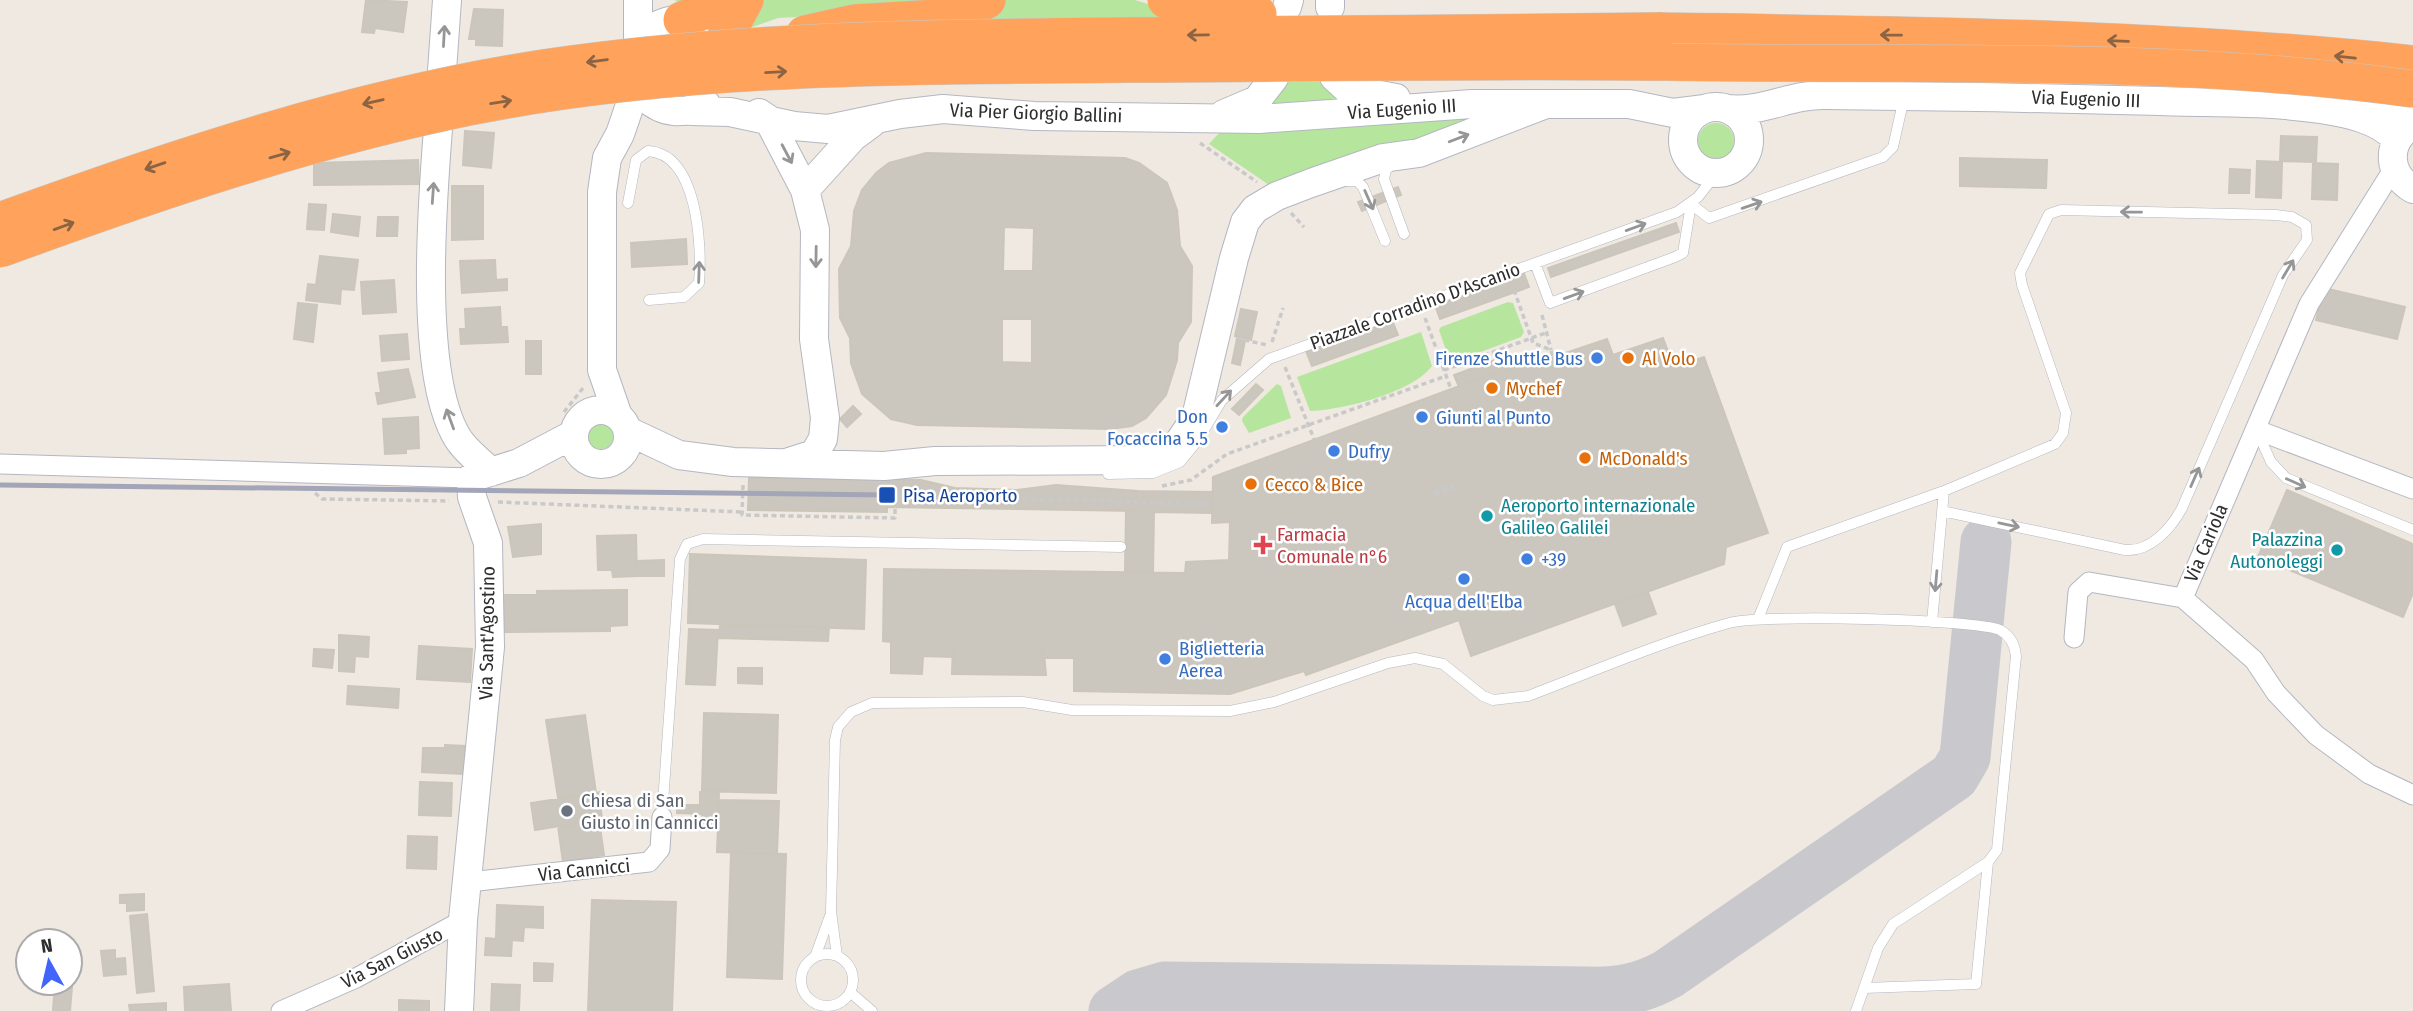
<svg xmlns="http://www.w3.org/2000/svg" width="2413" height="1011" viewBox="0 0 2413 1011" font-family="'Fira Sans Condensed',sans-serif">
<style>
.green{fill:#b6e59e}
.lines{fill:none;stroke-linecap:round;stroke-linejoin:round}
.taxiway{stroke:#c9c8cc;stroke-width:51}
.building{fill:#cbc7bf;stroke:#cbc5ba;stroke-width:2;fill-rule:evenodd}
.lane-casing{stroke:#b4b7c1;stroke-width:11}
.street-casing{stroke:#b4b7c1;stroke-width:21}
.secondary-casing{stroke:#b4b7c1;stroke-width:30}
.highway-casing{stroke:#c9c9c9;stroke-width:38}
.path{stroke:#c9c9c9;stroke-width:3.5;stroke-dasharray:5 3.5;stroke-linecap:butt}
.lane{stroke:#fff;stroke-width:10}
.street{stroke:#fff;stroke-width:19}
.secondary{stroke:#fff;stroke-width:28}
.highway{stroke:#ffa35c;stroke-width:37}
.rail{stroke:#a3a6b8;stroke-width:5}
.highway-bridge-casing{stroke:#c9c9c9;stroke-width:38;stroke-linecap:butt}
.highway-bridge{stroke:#ffa35c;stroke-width:37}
.oneway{stroke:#8c6343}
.oneway2{stroke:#969696}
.shop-dot{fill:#3f7fe0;stroke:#fff;stroke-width:2.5}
.food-dot{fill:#e8710a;stroke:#fff;stroke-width:2.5}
.transit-dot{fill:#1a4fb4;stroke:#fff;stroke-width:2.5}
.culture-dot{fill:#0f9aa8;stroke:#fff;stroke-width:2.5}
.health-dot{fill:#e0444e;stroke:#fff;stroke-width:2.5}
.worship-dot{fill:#6b7280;stroke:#fff;stroke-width:2.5}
.labels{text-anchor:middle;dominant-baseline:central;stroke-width:5;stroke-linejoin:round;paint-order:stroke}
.street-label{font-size:19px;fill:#2e2e2e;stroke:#fff}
.shop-label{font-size:19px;fill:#366cbe;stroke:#fff;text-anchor:start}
.food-label{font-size:19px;fill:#c56008;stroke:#fff;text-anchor:start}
.transit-label{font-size:19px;fill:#164399;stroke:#fff;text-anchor:start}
.culture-label{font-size:19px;fill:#0d838f;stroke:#fff;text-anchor:start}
.health-label{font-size:19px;fill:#be3a42;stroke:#fff;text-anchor:start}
.worship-label{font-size:19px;fill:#5b616d;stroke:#fff;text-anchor:start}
</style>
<rect width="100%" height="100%" fill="#efe9e1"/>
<!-- green -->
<path class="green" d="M674,0h461l57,18 -203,4 -85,-11 -126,7 -31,11z
M1322,78l19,22 -70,4 14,-25z
M1480,118l-63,20 -139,53 -69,-47 11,-12z
M1698 141a18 18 0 1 1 36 0a18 18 0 1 1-36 0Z
M1508,302l5,1 11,29 -3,5 -65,24 -7,-2 -10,-29 2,-3z
M1421,332l11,34c-20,27 -90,44 -122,45l-13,-34z
M1277,384l4,2 10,32 -42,15 -7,-12 1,-4z
M588 436a13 13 0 1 1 26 0a13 13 0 1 1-26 0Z"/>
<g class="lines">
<!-- taxiway -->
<path class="taxiway" d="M1587,992c31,1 54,-3 81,-18l286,-198 11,-19 21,-215
M1114,1011l24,-16 27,-8 422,5 31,15"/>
</g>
<!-- building -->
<path class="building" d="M366,0l41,2 -4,30 -28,-4 -1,5 -12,-1z
M474,9l29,1 -1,36 -26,-1v-6h-7z
M465,131l29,2 -3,35 -28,-3z
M2281,136l36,1 -1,25 -36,-1z
M926,153l199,5 14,5 28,20 10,27 3,36 12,20 -1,56 -13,21 -1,17 -11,35 -20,23 -14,8 -22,3 -193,-4 -26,-6 -29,-25 -11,-31 -1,-25 -10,-20 -1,-49 12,-23 3,-35 8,-21 14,-17 13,-10zM1004,227l30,1 -1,43h-30zM1002,319h30v44l-30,-1z
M1960,158l87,2 -1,28 -86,-2z
M418,160l1,24 -105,1v-22z
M2257,161l25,1 -1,36 -25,-1z
M2313,163l25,1 -1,36 -25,-1z
M2230,169l20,1 -1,23h-20z
M452,186h31v53l-31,1z
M1398,187l3,8 -39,16 -4,-9z
M309,204l17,1 -2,25 -17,-1z
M333,214l27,3 -2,19 -27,-4z
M378,217h20l-1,19h-20z
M1676,223l3,9 -128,45 -3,-9z
M686,239l1,25 -55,3 -1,-24z
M320,256l38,4 -4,30 -13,-1 -1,15 -34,-4 2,-16 8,1z
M495,260l1,20 11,-1v11l-45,3 -2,-32z
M1523,271l6,16 -89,32 -6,-17z
M394,280l2,32 -33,2 -2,-32z
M2324,288l81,19 -8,32 -81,-19z
M298,303l19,2 -4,37 -19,-3z
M500,307l1,20h6l1,15 -47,2 -1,-15h6l-1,-20z
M1241,309l16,3 -6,28 -16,-4z
M1392,320l6,15 -86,31 -6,-15z
M407,334l2,25 -27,2 -2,-25z
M1663,338l11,29 30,-10 64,176 -42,14 -2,17 -253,92 -12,-36 -153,55 -2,-4 -74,23 -156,-3v-33h-32l1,-15h-90l-1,14 -29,-1 -1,18 -31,-1v-31l-8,-1 1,-72 301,4 1,-11 43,-2 1,-38 -18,1 1,-46 325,-120 1,5 68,-23 6,16z
M1237,339l8,2 -5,24 -8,-2z
M526,341h15v33h-15z
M1508,355l4,12 -53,20 -5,-12z
M408,369l7,28 -37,7 -2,-11h5l-3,-20z
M1256,384l7,6 -24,25 -7,-6z
M853,406l8,8 -14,13 -7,-8z
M418,417l1,31 -13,1v4l-21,1 -2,-35z
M1215 427a7 7 0 1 1 14 0a7 7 0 1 1-14 0Z
M1157,433l6,12 -7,3 -6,-11z
M749,477l138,2v33l-139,-2z
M887,479l34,1 34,8 62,2 39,-5 81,6 -1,20 -249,-4z
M2287,490l126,54v49l-10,24 -145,-60z
M1137,491l75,1v21l-58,-1 -1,60 -28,-1 1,-60h10z
M541,524v30l-28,3 -5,-30z
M636,535l1,41 -24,1 -1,-7h-14l-1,-34z
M690,554l176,6 -2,69 -176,-6z
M664,560v16h-27v-15z
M627,590v35l-17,1v5l-109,1v-37h36v-4z
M1648,592l8,22 -33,12 -8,-22z
M720,624l109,3 -1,14 -109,-3z
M689,629l29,1 -3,55 -29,-1z
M339,635l30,2 -1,20 -13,-1 -1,16 -15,-1z
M953,643h90l3,32 -94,-1z
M419,646l53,3 -2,33 -53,-3z
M314,649l20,1 -2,18 -19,-2z
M738,668h24v16l-24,-1z
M348,686l51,3 -1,19 -51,-4z
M704,713l74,2 -2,78 -74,-2z
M585,715l11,78 -38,5 -12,-78z
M445,745l20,1 -1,28 -42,-2 1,-24h22z
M420,782l32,1 -1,33 -32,-1z
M601,792l2,10 -11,2 -2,-10z
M700,792h19l-1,32 -16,-1v-9l-25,-1v-8h23z
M590,794l2,10 8,-2 2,17 -67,11 -4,-27z
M719,800l60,1 -2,53 -60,-2z
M599,820l5,35 -41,7 -5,-36z
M408,836l29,1 -1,32 -29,-1z
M731,853l55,1 -4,125 -55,-2z
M144,894v16l-17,1v-8h-7v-8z
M592,900l84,2 -4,109h-84z
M497,905l46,2v21l-19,-1 -1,14 -11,-1 -1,16 -26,-1 1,-17 10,1z
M147,914l7,77 -17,2 -7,-77z
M115,950v9l10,-1 1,16 -22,2 -3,-25z
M70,963h4l-4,48h-17l2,-28h15z
M534,963l19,1 -1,17h-18z
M229,984l2,27h-46l-1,-24z
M492,984l28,1 -1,26h-28z
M399,1000l30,1v10h-30z
M166,1003v8h-36l-1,-6z"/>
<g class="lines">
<!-- lane casing -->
<g class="lane-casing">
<path id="lane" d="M1392,164l-6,6 -2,9 20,55
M1347,181h10l6,6 22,54
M628,203l8,-43 12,-9c50,3 54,95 51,132l-15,14 -35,3
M1691,204l18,14 174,-61 10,-10 11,-49
M1535,263l15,40 125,-46 8,-4 8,-49
M2257,431l14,31 15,16 127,52
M1108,474l45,-1 27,-11 18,-22 24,-40 47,-41 408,-147 21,-15 18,-23
M1758,619l29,-72 157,-56 111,-47 8,-11 3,-20 -44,-128 -2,-12 29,-59 12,-4 215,5 16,2 14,8 1,15 -24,35 -101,233c-11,21 -32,44 -57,42l-183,-39
M1932,622l12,-131
M662,817l18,-258 7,-15 16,-5 418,8
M801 980a26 26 0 1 1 52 0a26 26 0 1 1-52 0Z
M837,956l-6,-44 4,-172 3,-13 13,-15 21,-9 151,-1 49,8 158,1 44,-9 114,-39 27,-5 28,6 40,32 10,4 35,-4c66,-25 133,-54 201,-73 29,-9 246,-4 271,7 11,6 15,15 16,26l-19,194 -9,12 -95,62 -15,24 -22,63
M815,957l15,-41
M1864,988l112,-4 12,-122
M850,992l22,19"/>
</g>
<!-- street casing -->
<g class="street-casing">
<path id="street" d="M2394,168l-85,136 -126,294 71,62 22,33 40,42 53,39 44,21
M2257,430l156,59
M0,464l471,14
M2074,638l4,-46 11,-10 94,16
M469,882l180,-20 11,-13 2,-32
M281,1011l75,-33 107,-58"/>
</g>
<!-- secondary casing -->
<g class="secondary-casing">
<path id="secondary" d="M638,0v37
M1330,0v7
M1287,7l2,-7
M641,40c14,-19 37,-25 59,-17
M442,71l5,-71
M1334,77l13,12 49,9
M645,97c18,17 39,18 61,7
M1683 140a33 33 0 1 1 66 0a33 33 0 1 1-66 0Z
M2362,108l51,10
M1727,109c36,4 63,-15 99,-14 111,1 223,3 334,6 53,2 108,0 160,8 26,4 59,10 77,31
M691,111l39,1 64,14 34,3 72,-15 43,-5 91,7 225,3 213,-15h157l44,9 32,-4
M759,113l9,6 37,71 10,40 -1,109 11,79 -2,21 -9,15 -25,8
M1224,114l33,-14 17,-22
M2408,128c-22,17 -20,47 5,61
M438,129c-6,76 -19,244 19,308 8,14 23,24 34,35
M805,190l48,-53 19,-14
M574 437a27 27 0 1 1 54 0a27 27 0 1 1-54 0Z
M618,416l-16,-46v-178l5,-34 13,-24 12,-35
M628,431l51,24 54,7 151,4 51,-5 217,-1 25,-15 19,-28 38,-159 11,-36 10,-13 22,-13 34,-13 72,-25 36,-5 127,-49
M459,1011l4,-91 27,-273 -2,-104 -16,-46 -1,-19 48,-15 55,-29"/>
</g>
<!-- highway casing -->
<g class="highway-casing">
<path id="highway" d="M682,20l22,-9 13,-11
M1658,31c252,4 504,6 755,33
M805,34l49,-11 98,-6 35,-17
M726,35l19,-35"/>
</g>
<!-- path -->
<path class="path" d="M1200,143l57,39
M1291,213l13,14
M1514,290l19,53 18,7 2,7
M1542,315l9,35
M1425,318l26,71
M1236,338l31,7
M1272,342l11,-34
M1285,367l29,72
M1444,370l104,-38
M564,412l19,-24
M743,485l-1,30 153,3v-10
M1162,486l29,-6 36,-26 219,-78
M1434,492l20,-7
M315,493l7,6 127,2
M887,495l325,9
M1435,495l20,-7
M498,502l244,10"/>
<!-- lane -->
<use href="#lane" class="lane"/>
<!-- street -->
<use href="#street" class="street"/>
<!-- secondary -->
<use href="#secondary" class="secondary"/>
<!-- highway -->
<use href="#highway" class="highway"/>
<!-- rail -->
<path class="rail" d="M0,485l887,10"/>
<!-- highway-bridge casing -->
<g class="highway-bridge-casing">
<path id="highway-bridge" d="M1166,0l44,10 48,4
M0,221c178,-65 357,-124 544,-153 189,-28 382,-30 573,-32 180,-1 361,-3 541,-5
M0,249c153,-56 308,-109 469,-142 214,-43 441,-41 659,-43 179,-1 359,-4 539,-2 248,4 499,-7 746,27"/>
</g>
<!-- highway-bridge -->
<use href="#highway-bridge" class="highway-bridge"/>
</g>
<!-- one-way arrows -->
<defs><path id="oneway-shaft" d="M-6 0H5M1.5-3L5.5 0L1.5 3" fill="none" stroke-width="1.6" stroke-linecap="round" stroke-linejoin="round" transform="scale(1.75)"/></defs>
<g class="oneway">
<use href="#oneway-shaft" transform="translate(1198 35) rotate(179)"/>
<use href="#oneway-shaft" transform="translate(1891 35) rotate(-179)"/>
<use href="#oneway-shaft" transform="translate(2118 41) rotate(-178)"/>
<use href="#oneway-shaft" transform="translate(2345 57) rotate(-174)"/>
<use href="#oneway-shaft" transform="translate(597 61) rotate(172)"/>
<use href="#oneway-shaft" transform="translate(776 72) rotate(-3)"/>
<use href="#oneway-shaft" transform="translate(373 102) rotate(167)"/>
<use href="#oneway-shaft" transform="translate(501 102) rotate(-9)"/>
<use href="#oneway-shaft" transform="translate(280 155) rotate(-16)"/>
<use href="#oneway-shaft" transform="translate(155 166) rotate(161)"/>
<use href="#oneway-shaft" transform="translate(64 226) rotate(-20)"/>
</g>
<g class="oneway2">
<use href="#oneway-shaft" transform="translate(444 36) rotate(-87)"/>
<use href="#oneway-shaft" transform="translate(1459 138) rotate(-21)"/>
<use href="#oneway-shaft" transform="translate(787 154) rotate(62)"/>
<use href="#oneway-shaft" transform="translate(433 193) rotate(-86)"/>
<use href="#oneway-shaft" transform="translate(1369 200) rotate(66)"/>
<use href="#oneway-shaft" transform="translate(1752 205) rotate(-19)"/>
<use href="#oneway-shaft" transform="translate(2131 212) rotate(-179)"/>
<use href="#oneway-shaft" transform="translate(1636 227) rotate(-20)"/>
<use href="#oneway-shaft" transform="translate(816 257) rotate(91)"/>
<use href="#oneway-shaft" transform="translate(2288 269) rotate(-59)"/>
<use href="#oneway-shaft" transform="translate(699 272) rotate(-88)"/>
<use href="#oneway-shaft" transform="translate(1574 295) rotate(-20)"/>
<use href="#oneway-shaft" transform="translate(1224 398) rotate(-47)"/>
<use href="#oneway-shaft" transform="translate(450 419) rotate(-110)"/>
<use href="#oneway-shaft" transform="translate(2195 477) rotate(-66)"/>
<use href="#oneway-shaft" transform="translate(2296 483) rotate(24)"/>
<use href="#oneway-shaft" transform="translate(2009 525) rotate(12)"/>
<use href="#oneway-shaft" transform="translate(1936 581) rotate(95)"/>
</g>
<!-- markers -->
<g class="shop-dot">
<circle cx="1597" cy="358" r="7"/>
<circle cx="1422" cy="417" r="7"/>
<circle cx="1222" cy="427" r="7"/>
<circle cx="1334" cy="451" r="7"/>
<circle cx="1527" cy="559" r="7"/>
<circle cx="1464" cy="579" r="7"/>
<circle cx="1165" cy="659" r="7"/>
</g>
<g class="food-dot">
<circle cx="1628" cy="358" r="7"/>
<circle cx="1492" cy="388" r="7"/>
<circle cx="1585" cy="458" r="7"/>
<circle cx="1251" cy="484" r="7"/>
</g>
<rect class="transit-dot" x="878" y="486" width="18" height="18" rx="3.5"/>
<g class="culture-dot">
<circle cx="1487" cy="516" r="7"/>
<circle cx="2337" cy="550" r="7"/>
</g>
<path class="health-dot" d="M1259.5 534.5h7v7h7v7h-7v7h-7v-7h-7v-7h7z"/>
<circle class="worship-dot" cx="567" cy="811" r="7"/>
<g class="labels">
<!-- street labels -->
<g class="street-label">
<text transform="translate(2086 99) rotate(2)">Via Eugenio III</text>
<text transform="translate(1402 109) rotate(-4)">Via Eugenio III</text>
<text transform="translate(1036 113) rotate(2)">Via Pier Giorgio Ballini</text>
<text transform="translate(1415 306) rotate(-20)">Piazzale Corradino D'Ascanio</text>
<text transform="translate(2206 543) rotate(-67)">Via Cariola</text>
<text transform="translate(487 633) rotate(-89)">Via Sant'Agostino</text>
<text transform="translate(584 870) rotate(-6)">Via Cannicci</text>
<text transform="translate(392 958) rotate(-27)">Via San Giusto</text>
</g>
<!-- shop labels -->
<g class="shop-label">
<text x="1583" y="358" text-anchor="end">Firenze Shuttle Bus</text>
<text x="1208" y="416" text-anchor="end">Don<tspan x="1208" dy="22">Focaccina 5.5</tspan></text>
<text x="1436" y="417">Giunti al Punto</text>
<text x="1348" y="451">Dufry</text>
<text x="1541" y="559">+39</text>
<text x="1464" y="601" text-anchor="middle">Acqua dell'Elba</text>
<text x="1179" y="648">Biglietteria<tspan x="1179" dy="22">Aerea</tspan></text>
</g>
<!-- food labels -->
<g class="food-label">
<text x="1642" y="358">Al Volo</text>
<text x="1506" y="388">Mychef</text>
<text x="1599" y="458">McDonald's</text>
<text x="1265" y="484">Cecco &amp; Bice</text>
</g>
<!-- transit labels -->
<g class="transit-label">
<text x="903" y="495">Pisa Aeroporto</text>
</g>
<!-- culture labels -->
<g class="culture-label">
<text x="1501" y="505">Aeroporto internazionale<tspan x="1501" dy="22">Galileo Galilei</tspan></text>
<text x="2323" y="539" text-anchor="end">Palazzina<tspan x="2323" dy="22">Autonoleggi</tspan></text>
</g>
<!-- health labels -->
<g class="health-label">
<text x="1277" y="534">Farmacia<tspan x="1277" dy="22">Comunale n°6</tspan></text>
</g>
<!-- worship labels -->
<g class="worship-label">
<text x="581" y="800">Chiesa di San<tspan x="581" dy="22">Giusto in Cannicci</tspan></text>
</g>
</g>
<!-- north arrow -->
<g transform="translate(49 962) rotate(352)"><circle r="33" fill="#ffffff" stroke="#ababab" stroke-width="2"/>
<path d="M0-5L12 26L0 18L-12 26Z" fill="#4264fb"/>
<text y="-10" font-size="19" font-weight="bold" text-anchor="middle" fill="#2e2e2e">N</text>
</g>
</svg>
